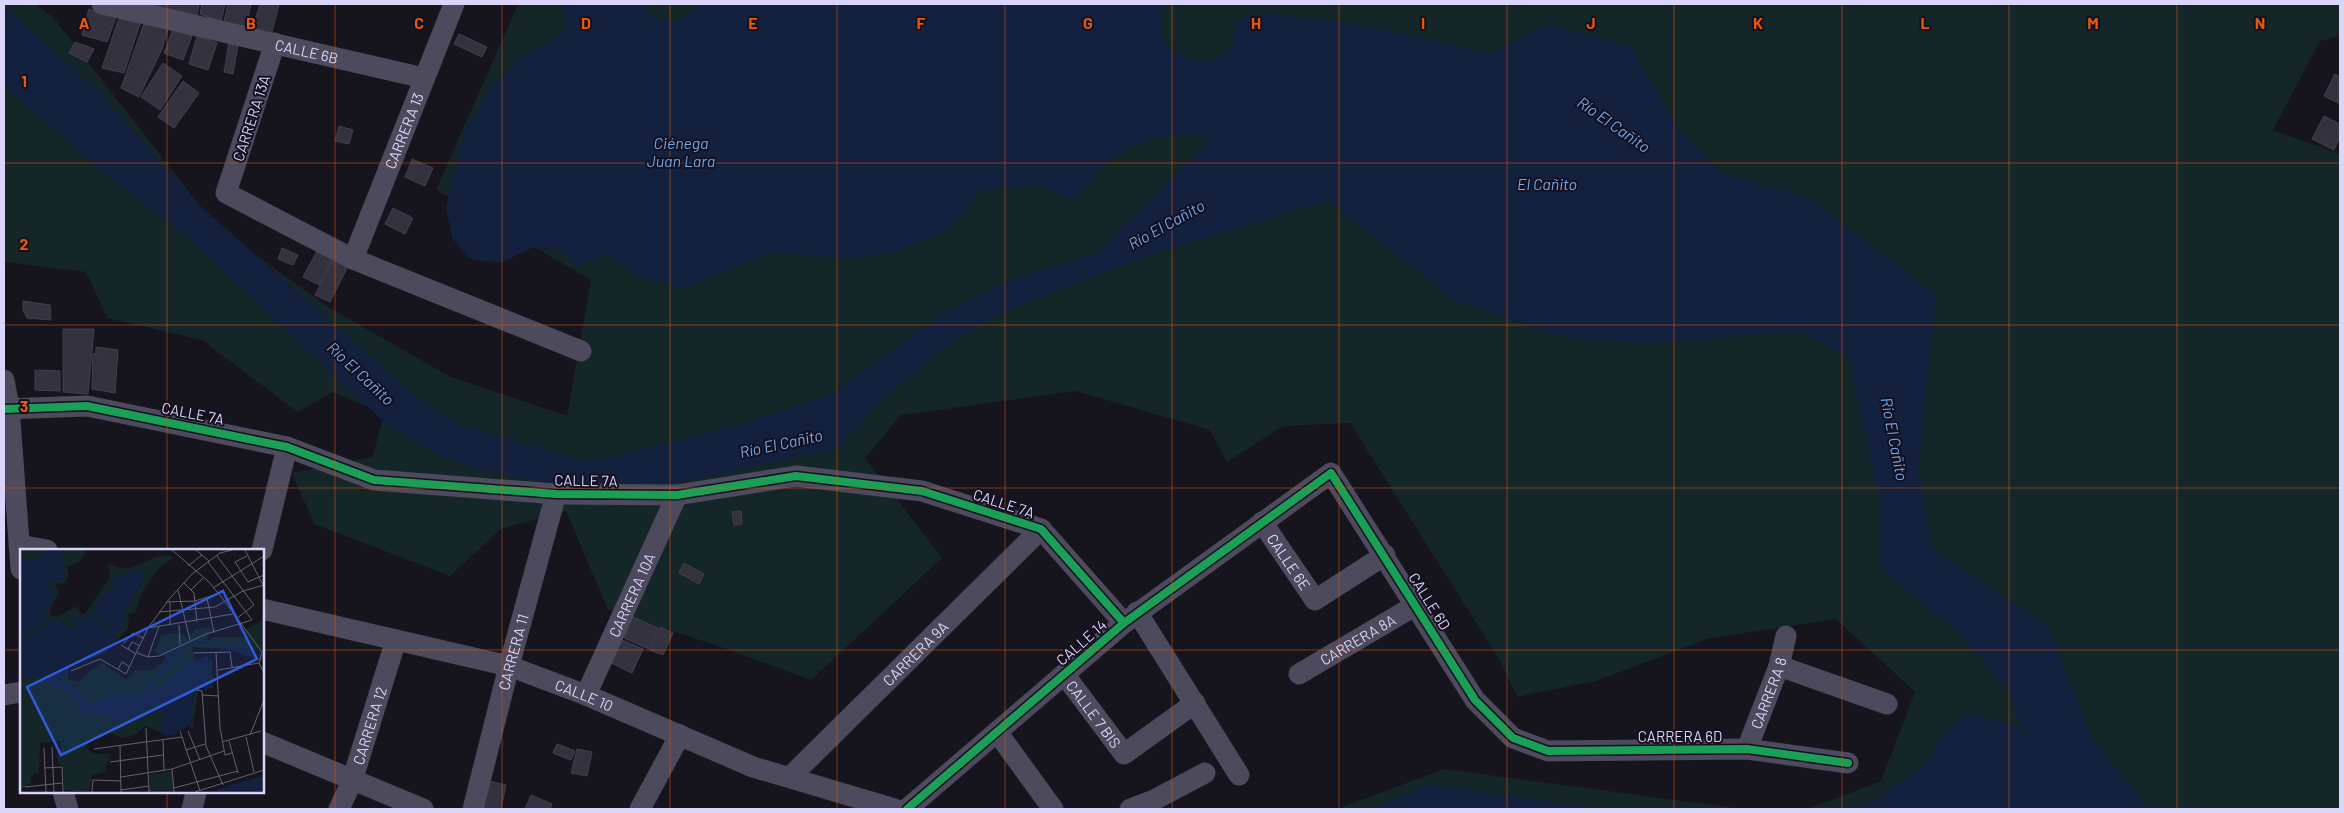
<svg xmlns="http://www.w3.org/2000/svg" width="2344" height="813" viewBox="0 0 2344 813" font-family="Barlow,sans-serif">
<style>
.green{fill:#142628}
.water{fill:#13213e}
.building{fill:#34323e;stroke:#433f4f}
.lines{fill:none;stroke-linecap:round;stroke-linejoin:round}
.minor{stroke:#4c4a5c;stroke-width:21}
.cycleway-casing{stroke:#141020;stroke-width:11}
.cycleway{stroke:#1a9f57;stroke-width:8}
.grid{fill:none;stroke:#e8590c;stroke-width:1;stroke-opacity:0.55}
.labels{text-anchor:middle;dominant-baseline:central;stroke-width:4;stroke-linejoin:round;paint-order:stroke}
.street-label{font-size:15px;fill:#dbd5fa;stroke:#141020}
.water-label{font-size:16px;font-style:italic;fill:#6faaee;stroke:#141020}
.inset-road{fill:none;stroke:#656175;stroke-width:1}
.view{fill:#305cdb;fill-opacity:0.15;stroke:#305cdb;stroke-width:2.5}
.inset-edge{fill:none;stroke:#dbd5fa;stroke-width:2.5}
.grid-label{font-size:16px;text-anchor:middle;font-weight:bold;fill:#e8590c;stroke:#141020;stroke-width:4;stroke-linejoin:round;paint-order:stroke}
</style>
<rect width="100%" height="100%" fill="#16141c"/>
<!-- green -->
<path class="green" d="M4,4h31l18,13 161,207 114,83 121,69 118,40 24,-136 -155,-90 82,-186h164l4,2 2,-2h1652v32l-20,5 -47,89 67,24v655h-532l73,-28 34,-89 -79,-73 -126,19 -114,43 -79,16 -18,-38 -149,-236 -67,3 -56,36 -17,-32 -134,-39 -175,24 -36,43 77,100 -131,122 -93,-34 -110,-36 -42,-99 -65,18 -51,47 -136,-52 -22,-51 80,-16 13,-43 -52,-22 -35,20 -96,-72 -95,-22 -21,-46 -80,-10 -2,5z
M1444,769l299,40h-406z"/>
<!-- water -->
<path class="water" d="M561,4h82l6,11 25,8 30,-19h457l1,36c15,16 30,23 52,22l19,-17 3,-22 13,-8 19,-1 88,10 134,30 56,-30 85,23 49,85 44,42 81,22 131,99 -18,174 15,82 116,76 42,111 59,71h-289l65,-45 15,-30 28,-21 45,12 11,10 -19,-48 -51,-58 -76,-61 1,-68 -32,-143 -49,-26 -151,13 -82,-6 -112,-38 -126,-100 -196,61 -134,53 -52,32 -62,51 -47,52 -181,38 -110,-4 -65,-13 -46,-17 -51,-31 -191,-180 -98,-77 -91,-80v-78l92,82 100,113 222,197 39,25 133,38 144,-36 97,-31 114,-83 67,-33 84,-26 115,-115c-39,-10 -71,1 -103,24 -13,9 -23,26 -34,38l-33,-14 -58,3 -40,44 -47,18 -43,8 -82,-7 -87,37 -47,-14 -32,-21 -27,13 -14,-17 -30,-3 -34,16 -30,-4 -18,-21 -6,-30 19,-78 27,-45 17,-17 11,-10 47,-27z
M1428,784l176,25h-230z"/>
<!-- building -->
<path class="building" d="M148,4h51l-2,12z
M202,4h23l-4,18 -21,-8z
M228,4h23l-5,23 -22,-6z
M260,4h19l-8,32 -19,-6z
M89,9l27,8 -9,25 -25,-7z
M119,18l21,6 -16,49 -22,-5z
M145,21l23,9 -6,19 -23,48 -18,-9z
M173,29l19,7 -9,24 -19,-7z
M459,34l28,13 -5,10 -28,-13z
M197,36l20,7 -9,27 -19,-6z
M75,42l19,7 -7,13 -18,-9z
M229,42l9,3 -5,29 -9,-2z
M163,63l19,13 -22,34 -19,-13z
M2335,74l5,3v27l-16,-8z
M183,81l16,12 -25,35 -16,-11z
M2324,116l16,8v13l-6,13 -22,-11z
M339,126l14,4 -4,14 -14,-3z
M412,159l21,9 -8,18 -20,-9z
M393,208l20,10 -8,16 -20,-10z
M282,248l16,7 -5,10 -15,-6z
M317,251l16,8 -14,26 -16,-8z
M334,259l14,7 -18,36 -15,-7z
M23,301l27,4 1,15 -24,-2 -4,-8z
M63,329h31l-6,65 -25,-2z
M96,347l22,3 -3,43 -23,-4 1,-35 3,-1z
M35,370l25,1v20l-25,-1z
M741,511l1,13 -8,1 -2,-13z
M684,563l20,11 -5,10 -20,-11z
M633,617l25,11 -9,21 -25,-11z
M660,627l13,6 -10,22 -13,-5z
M618,638l25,11 -11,24 -25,-12z
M557,744l18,7 -4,9 -18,-7z
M577,749l15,3 -5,24 -16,-3z
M489,781l17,4 -5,24h-18z
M531,795l21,9 -2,5h-25z"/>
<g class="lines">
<!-- minor -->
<g class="minor">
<path id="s1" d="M102,4l322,74"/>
<path d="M275,43l-49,150 127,66 228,92"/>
<path id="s2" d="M353,259l101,-255"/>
<path d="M4,380l5,27 12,162"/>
<path d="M4,409l83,-3 200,41 87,33 182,14 121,1 119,-19 126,15 119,38 83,94"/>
<path id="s3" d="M1262,522l53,78 70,-45"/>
<path d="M19,545l28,5"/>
<path d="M262,550l25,-103"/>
<path id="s4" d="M262,609l247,57 77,29 167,72 142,42"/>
<path d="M1137,612l102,163"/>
<path d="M1779,666l108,38"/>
<path id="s5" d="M1064,674l60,80 71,-51"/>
<path id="s6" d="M1299,674l117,-69"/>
<path d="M4,695l17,-3"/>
<path id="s7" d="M586,695l91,-200"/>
<path d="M997,732l56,77"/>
<path d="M262,742l161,67"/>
<path id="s8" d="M1747,749l32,-83 7,-30"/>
<path id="s9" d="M790,777l251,-248"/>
<path d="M63,792l5,17"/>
<path d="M192,809l4,-17"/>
<path id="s10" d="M339,809l13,-28 44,-141"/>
<path id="s11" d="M473,809l36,-143 47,-172"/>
<path d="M640,809l40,-74"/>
<path d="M907,809l217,-186 207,-150 144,227 38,38 35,13 199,-2 101,14"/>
<path d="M1130,809l24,-9 51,-27"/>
</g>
<!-- cycleway casing -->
<g class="cycleway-casing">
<path id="cycleway" d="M4,409l83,-3 200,41 87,33 182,14 121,1 119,-19 126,15 119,38 83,94
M907,809l217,-186 207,-150 144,227 38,38 35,13 199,-2 101,14"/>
</g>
<!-- cycleway -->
<use href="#cycleway" class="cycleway"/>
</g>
<!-- grid -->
<path class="grid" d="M167,4v546M335,4v805M502,4v805M670,4v805M837,4v805M1005,4v805M1172,4v805M1339,4v805M1507,4v805M1674,4v805M1842,4v805M2009,4v805M2177,4v805M4,163h2336M4,325h2336M4,488h2336M4,650h17M262,650h2078M167,792v17"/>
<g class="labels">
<!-- street labels -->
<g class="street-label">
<text stroke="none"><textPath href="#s1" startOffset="210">CALLE 6B</textPath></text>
<text transform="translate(251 118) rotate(-72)">CARRERA 13A</text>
<text stroke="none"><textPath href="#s2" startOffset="138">CARRERA 13</textPath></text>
<text transform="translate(193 413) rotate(11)">CALLE 7A</text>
<text transform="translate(586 480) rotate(1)">CALLE 7A</text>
<text transform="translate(1004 503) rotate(18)">CALLE 7A</text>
<text stroke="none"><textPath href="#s3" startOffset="48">CALLE 6E</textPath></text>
<text stroke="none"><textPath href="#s7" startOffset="110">CARRERA 10A</textPath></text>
<text transform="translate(1430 601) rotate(58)">CALLE 6D</text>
<text stroke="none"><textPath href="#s6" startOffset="68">CARRERA 8A</textPath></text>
<text transform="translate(1081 642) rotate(-41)">CALLE 14</text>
<text stroke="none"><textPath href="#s11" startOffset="162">CARRERA 11</textPath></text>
<text stroke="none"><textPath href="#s9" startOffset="176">CARRERA 9A</textPath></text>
<text stroke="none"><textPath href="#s8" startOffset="60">CARRERA 8</textPath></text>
<text stroke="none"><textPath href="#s4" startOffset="334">CALLE 10</textPath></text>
<text stroke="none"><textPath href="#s5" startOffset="50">CALLE 7 BIS</textPath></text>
<text stroke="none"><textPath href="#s10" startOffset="89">CARRERA 12</textPath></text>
<text x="1680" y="736">CARRERA 6D</text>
</g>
<!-- water labels -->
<g class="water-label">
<text transform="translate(1614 124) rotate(35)">Río El Cañito</text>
<text x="681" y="142">Ciénega<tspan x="681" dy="18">Juan Lara</tspan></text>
<text x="1547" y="183">El Cañito</text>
<text transform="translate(1166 224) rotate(-29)">Río El Cañito</text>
<text transform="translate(361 373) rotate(43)">Río El Cañito</text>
<text transform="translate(1895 439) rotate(79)">Río El Cañito</text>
<text transform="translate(781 443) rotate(-12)">Río El Cañito</text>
</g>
</g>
<!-- overview -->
<g transform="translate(20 549)">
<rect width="244" height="244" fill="#16141c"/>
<path d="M0,1h67l-8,12 -12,5 2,9 -5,8 -9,-1 4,10 -8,14 -1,8 8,2 17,-11 6,8h4l25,-37 -2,-13 21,5 26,-12 13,-2 6,2 -16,12 -15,22 -8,22h-6l-1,16 -24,25 -30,10 -7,6 1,9 10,3 23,-20 25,17 9,-9h16l13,-9 1,-5 -10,-5 6,-16 20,-2 7,6 7,-10 14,-1 4,3 -6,5 1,4 7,-3h30v-7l16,-9 3,-11v52l-34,-13 -38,-2 4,13 16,1 1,28 -14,-2 -5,32 -33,14 -15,-7 -11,9 -13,3 -12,-5 -19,7 -5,7 7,7h18l-6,18 -13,3 -3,17 -25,-2 -1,-24 -5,-2 -1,-11 4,-3v-9l-21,2 -1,30 -8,2v8l-11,8zM152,222l1,21h-23l-1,-17z" fill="#142628"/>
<path d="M29,1h12l4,27 -3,4 -13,2 7,11 -10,20 2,5 -28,19v-78l17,-2zM119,21l6,4 -2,7 -18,31 -2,16 -6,6 -26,-24 19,-22 5,-12zM70,64l28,24 -13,15 -30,8 -12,20 -5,1 18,7 12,16 24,-9 25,1 23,-23 8,-17 14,-11 15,-6 67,14v8l-59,-18 -17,1 -17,16 -16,23 -5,14 38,-34 19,-7 5,7 -4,16 5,6 -7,5 -7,-5 -6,11 -2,23 3,3v8l-7,-4 -5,5 -4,-1 -2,5 -11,1 -5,-6 4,-13 -6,-14h-5l-3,6 -32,13 -13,-7 -22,-2 -10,-21 -13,-2 -17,-11 2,-4 -14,5 -11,-6v-33l29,-19 13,-1 5,7 5,1 4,-5 -5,-9 9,5zM244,227v16h-54l27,-9z" fill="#13213e"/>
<path class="inset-road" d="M152,1l37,32 17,21 36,49 -3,11 5,10M176,1l13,11M225,1l18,35M197,7l37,49 -18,14M227,7l-12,6 13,20 16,-7M168,17l14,-11M164,34l10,10 3,29M193,39l51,-32M158,41l12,50M171,41l12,-12M187,49l7,35M146,53l29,-1 23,-7M139,63l56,-5 28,-16 21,-6M150,76v-23M159,76l1,20M128,79l85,-14M104,94l9,-10 10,5M101,96l15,9M108,100l4,-7 8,4M196,103l4,76 5,27 7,-2M117,104l11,4 11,-1 47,-22 46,-14 -44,-58M174,104l36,-1 2,15M128,108l11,-31M98,120l4,-7 8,5M198,121l41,-7M51,122l29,-12 26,15 22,-46 22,-30 22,-24 28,-21 12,-3M177,141l5,1 4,55 17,39M182,146l17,1M126,179l3,64M160,182l20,60M168,182l12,29M230,186l14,-35M226,188l8,35M143,191l1,31M209,192l9,32M202,193l39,-11M100,196l1,47M32,198l2,45M24,199l2,44M74,200l88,-12M166,201l19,-6M90,213l53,-7M24,219l18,-1 1,25M152,220l2,23M101,228l51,-8 52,-18M5,238l37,-4M154,239l64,-17M101,241l28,-4M72,243l1,-12 28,1M175,243l69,-22"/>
<path class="view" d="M203,42l34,68 -196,96 -34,-68z"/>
<rect width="244" height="244" class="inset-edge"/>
</g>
<g class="grid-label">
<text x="84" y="29">A</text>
<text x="251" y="29">B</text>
<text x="419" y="29">C</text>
<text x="586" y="29">D</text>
<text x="753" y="29">E</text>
<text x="921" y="29">F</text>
<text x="1088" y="29">G</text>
<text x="1256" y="29">H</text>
<text x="1423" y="29">I</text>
<text x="1591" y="29">J</text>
<text x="1758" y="29">K</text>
<text x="1925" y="29">L</text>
<text x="2093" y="29">M</text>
<text x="2260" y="29">N</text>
<text x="24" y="87">1</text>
<text x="24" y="250">2</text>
<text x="24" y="412">3</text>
</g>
<!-- border -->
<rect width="2344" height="813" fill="none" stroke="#dbd5fa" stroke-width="10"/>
</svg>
